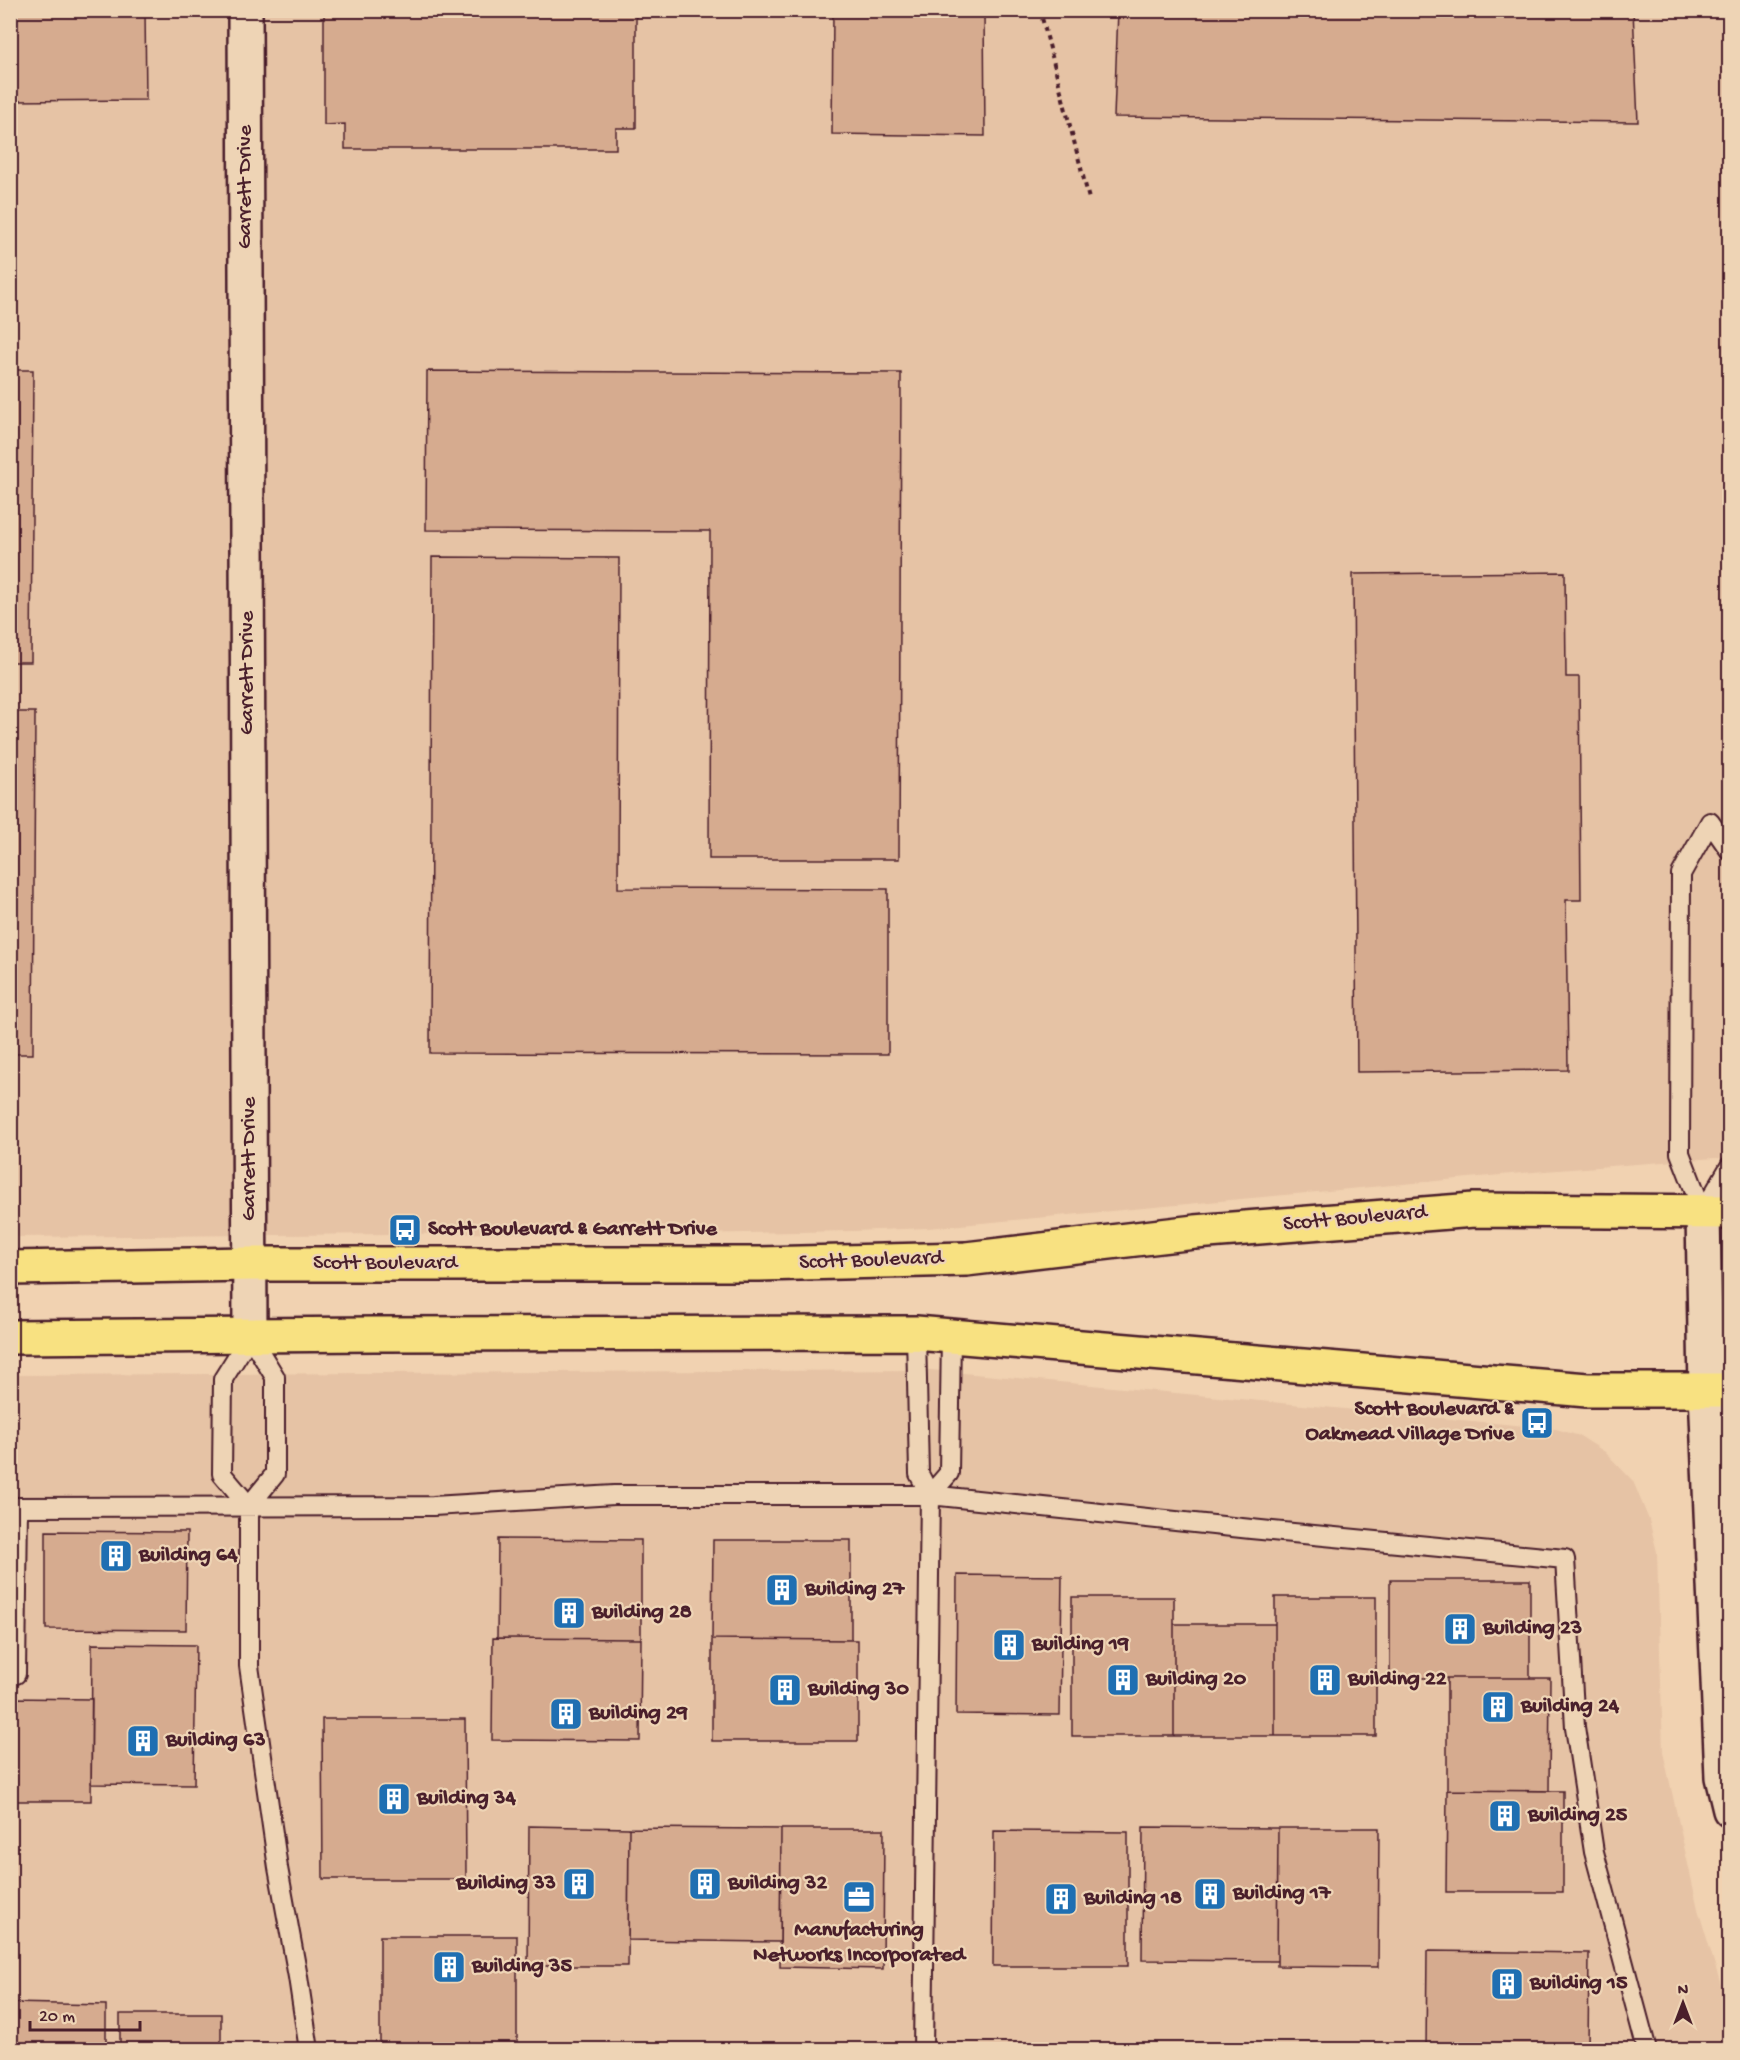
<svg xmlns="http://www.w3.org/2000/svg" width="1740" height="2060" viewBox="0 0 1740 2060" font-family="'Gochi Hand',sans-serif">
<style>
.built{fill:#e6c3a5}
.building{fill:#d6ab8f;stroke:#4a1f2b;stroke-width:1.5}
.lines{fill:none;stroke-linecap:round;stroke-linejoin:round}
.service-casing{stroke:#4a1f2b;stroke-width:22}
.minor-casing{stroke:#4a1f2b;stroke-width:38}
.tertiary-casing{stroke:#4a1f2b;stroke-width:38}
.primary-casing{stroke:#4a1f2b;stroke-width:38}
.path{stroke:#4a1f2b;stroke-width:4;stroke-dasharray:4.5 4.5;stroke-linecap:butt}
.service{stroke:#eed4b5;stroke-width:18}
.minor{stroke:#eed4b5;stroke-width:33}
.tertiary{stroke:#eed4b5;stroke-width:33}
.primary{stroke:#f8e181;stroke-width:33}
.labels{text-anchor:middle;dominant-baseline:central;stroke-width:4.5;stroke-linejoin:round;paint-order:stroke}
.street-label{font-size:22px;fill:#4a1f2b;stroke:#eed4b5}
.poi-label{font-size:22px;font-weight:bold;fill:#4a1f2b;stroke:#eed4b5;text-anchor:start}
</style>
<rect width="100%" height="100%" fill="#f1d2b1"/>
<filter id="ink" filterUnits="userSpaceOnUse"><feTurbulence type="fractalNoise" baseFrequency=".0167" numOctaves="2"/><feDisplacementMap in="SourceGraphic" scale="12" xChannelSelector="R" yChannelSelector="G"/><feConvolveMatrix kernelMatrix="1 2 1 2 8 2 1 2 1" color-interpolation-filters="sRGB"/></filter>
<g filter="url(#ink)">
<!-- built -->
<path class="built" d="M10,11h1719v1148l-14,-1 -170,13 -617,57 -75,3 -159,3 -173,-1 -510,4z
M931,1370l625,59 24,7 25,16 28,29 16,39 8,32 6,200 35,157 31,103v37h-1718l-1,-674z"/>
<!-- building -->
<path class="building" d="M10,10h135l1,90 -136,1z
M324,10h312v118h-20v21h-271v-25l-21,1z
M833,10h151l1,126 -153,-2z
M1118,10h515l5,112 -524,-5z
M10,370h23l-2,292h-21z
M427,371l474,2 -2,486h-190l1,-328 -284,-1z
M432,557l187,1 -1,330 270,1v165l-458,-1z
M1565,572l1,105h13l2,223h-15l2,170 -211,2 -4,-498z
M10,712h25l-2,342h-23z
M46,1531l141,1 -1,98 -140,-1z
M498,1539l143,1v99l-144,-1z
M713,1540h138v100l-139,-1z
M957,1575l105,1 -2,139 -104,-1z
M1390,1580h140v98h-140z
M1072,1597h102v139h-102z
M1275,1597h101v139h-101z
M1174,1624h101v112h-101z
M493,1638l148,1 -1,102 -148,-1z
M712,1639l146,1v101h-146z
M92,1644l104,1 -2,140 -103,-1z
M1447,1678h103l-1,113 -102,-1z
M10,1698l82,1 -1,102h-81z
M322,1719h143l1,160h-143z
M1447,1790l116,1v101h-117z
M529,1826l100,2 -1,138h-100z
M1143,1827l135,1 -1,133 -135,-1z
M629,1828l152,1 -1,113 -152,-2z
M1278,1828h101l-1,139 -101,-1z
M781,1829h103l-1,140 -103,-2z
M994,1831l134,1v134h-135z
M380,1936h137v114h-137z
M1427,1951l162,2 -1,97h-162z
M10,2003l96,2v45h-96z
M120,2014h101v36h-101z"/>
<g class="lines">
<!-- service casing -->
<g class="service-casing">
<path id="service" d="M1730,851l-20,-29 -29,52 -1,279 23,59 27,-46
M916,1333l3,141 11,21 -7,555
M930,1495l19,-22 2,-138
M249,1506l-27,-32 1,-95 27,-43 25,41v97l-26,32v160l29,202 20,109 11,73
M10,1507l423,-1 181,-11h316l321,34 314,30 10,168 19,125 53,198
M10,1674h6l2,-167"/>
</g>
<!-- minor casing -->
<g class="minor-casing">
<path id="minor" d="M245,10l5,1326"/>
</g>
<!-- tertiary casing -->
<g class="tertiary-casing">
<path id="tertiary" d="M1703,1212l3,179 16,386 8,33"/>
</g>
<!-- primary casing -->
<g class="primary-casing">
<path id="primary" d="M10,1268l241,-4h508l207,-5 229,-27 279,-22 256,2
M10,1337l365,-3 541,-1 671,57h143"/>
</g>
<!-- path -->
<path class="path" d="M1040,10l49,189"/>
<!-- service -->
<use href="#service" class="service"/>
<!-- minor -->
<use href="#minor" class="minor"/>
<!-- tertiary -->
<use href="#tertiary" class="tertiary"/>
<!-- primary -->
<use href="#primary" class="primary"/>
</g>
</g>
<!-- icons -->
<defs>
<g id="bus-square" transform="scale(1.725)"><rect x="-9" y="-9" width="18" height="18" rx="4" fill="#1f6fb2" stroke="#eed4b5"/><path d="M-5-6H5V4H4V6H2V4H-2V6H-4V4H-5ZM-3.5-4V0h7V-4ZM-3.5 1.2v1.5H-2V1.2ZM2 1.2v1.5H3.5V1.2Z" fill="#fff"/></g>
<g id="building-square" transform="scale(1.725)"><rect x="-9" y="-9" width="18" height="18" rx="4" fill="#1f6fb2" stroke="#eed4b5"/><path d="M-4-6H4V6H1V3H-1V6H-4ZM-2.5-4.3h1.7v1.8h-1.7ZM.8-4.3h1.7v1.8H.8ZM-2.5-1h1.7V.8h-1.7ZM.8-1h1.7V.8H.8Z" fill="#fff"/></g>
<g id="office-square" transform="scale(1.725)"><rect x="-9" y="-9" width="18" height="18" rx="4" fill="#1f6fb2" stroke="#eed4b5"/><path d="M-6-3h4V-5.5h4V-3h4V5H-6ZM-1-4.5V-3h2v-1.5ZM-6 0V1H6V0Z" fill="#fff"/></g>
</defs>
<g fill-rule="evenodd">
<use href="#bus-square" x="405" y="1230"/>
<use href="#bus-square" x="1537" y="1423"/>
<use href="#building-square" x="116" y="1556"/>
<use href="#building-square" x="782" y="1590"/>
<use href="#building-square" x="569" y="1613"/>
<use href="#building-square" x="1460" y="1629"/>
<use href="#building-square" x="1009" y="1645"/>
<use href="#building-square" x="1123" y="1680"/>
<use href="#building-square" x="1325" y="1680"/>
<use href="#building-square" x="785" y="1690"/>
<use href="#building-square" x="1498" y="1707"/>
<use href="#building-square" x="566" y="1714"/>
<use href="#building-square" x="143" y="1741"/>
<use href="#building-square" x="394" y="1799"/>
<use href="#building-square" x="1505" y="1816"/>
<use href="#building-square" x="579" y="1884"/>
<use href="#building-square" x="705" y="1884"/>
<use href="#building-square" x="1210" y="1894"/>
<use href="#office-square" x="859" y="1897"/>
<use href="#building-square" x="1061" y="1899"/>
<use href="#building-square" x="449" y="1967"/>
<use href="#building-square" x="1507" y="1984"/>
</g>
<g class="labels">
<!-- street labels -->
<g class="street-label">
<text transform="translate(246 187) rotate(-90)">Garrett Drive</text>
<text transform="translate(248 673) rotate(-90)">Garrett Drive</text>
<text transform="translate(250 1159) rotate(-90)">Garrett Drive</text>
<text transform="translate(1355 1219) rotate(-5)">Scott Boulevard</text>
<text transform="translate(871 1261) rotate(-2)">Scott Boulevard</text>
<text x="385" y="1264">Scott Boulevard</text>
</g>
<!-- poi labels -->
<g class="poi-label">
<text x="428" y="1230">Scott Boulevard &amp; Garrett Drive</text>
<text x="1514" y="1410" text-anchor="end">Scott Boulevard &amp;<tspan x="1514" dy="25">Oakmead Village Drive</tspan></text>
<text x="139" y="1556">Building 64</text>
<text x="805" y="1590">Building 27</text>
<text x="592" y="1613">Building 28</text>
<text x="1483" y="1629">Building 23</text>
<text x="1032" y="1645">Building 19</text>
<text x="1146" y="1680">Building 20</text>
<text x="1348" y="1680">Building 22</text>
<text x="808" y="1690">Building 30</text>
<text x="1521" y="1707">Building 24</text>
<text x="589" y="1714">Building 29</text>
<text x="166" y="1741">Building 63</text>
<text x="417" y="1799">Building 34</text>
<text x="1528" y="1816">Building 25</text>
<text x="556" y="1884" text-anchor="end">Building 33</text>
<text x="728" y="1884">Building 32</text>
<text x="1233" y="1894">Building 17</text>
<text x="1084" y="1899">Building 18</text>
<text x="859" y="1931" text-anchor="middle">Manufacturing<tspan x="859" dy="25">Networks Incorporated</tspan></text>
<text x="472" y="1967">Building 35</text>
<text x="1530" y="1984">Building 15</text>
</g>
</g>
<!-- margin -->
<rect width="1740" height="2060" fill="none" stroke="#eed4b5" stroke-width="36"/>
<rect x="18" y="18" width="1704" height="2024" fill="none" stroke="#4a1f2b" stroke-width="2" filter="url(#ink)"/>
<!-- north arrow -->
<g transform="translate(1683 2003)" stroke="#eed4b5" stroke-width="4.5" paint-order="stroke">
<path d="M0-4.5L10 22L0 15L-10 22Z" fill="#4a1f2b"/>
<text y="-9" font-size="16" font-weight="bold" text-anchor="middle" fill="#4a1f2b">N</text>
</g>
<!-- scale -->
<path d="M30 2021v9h110v-9" fill="none" stroke="#4a1f2b" stroke-width="3"/>
<text x="39" y="2021" font-size="18" fill="#4a1f2b" stroke="#eed4b5" stroke-width="4.5" paint-order="stroke">20 m</text>
</svg>
